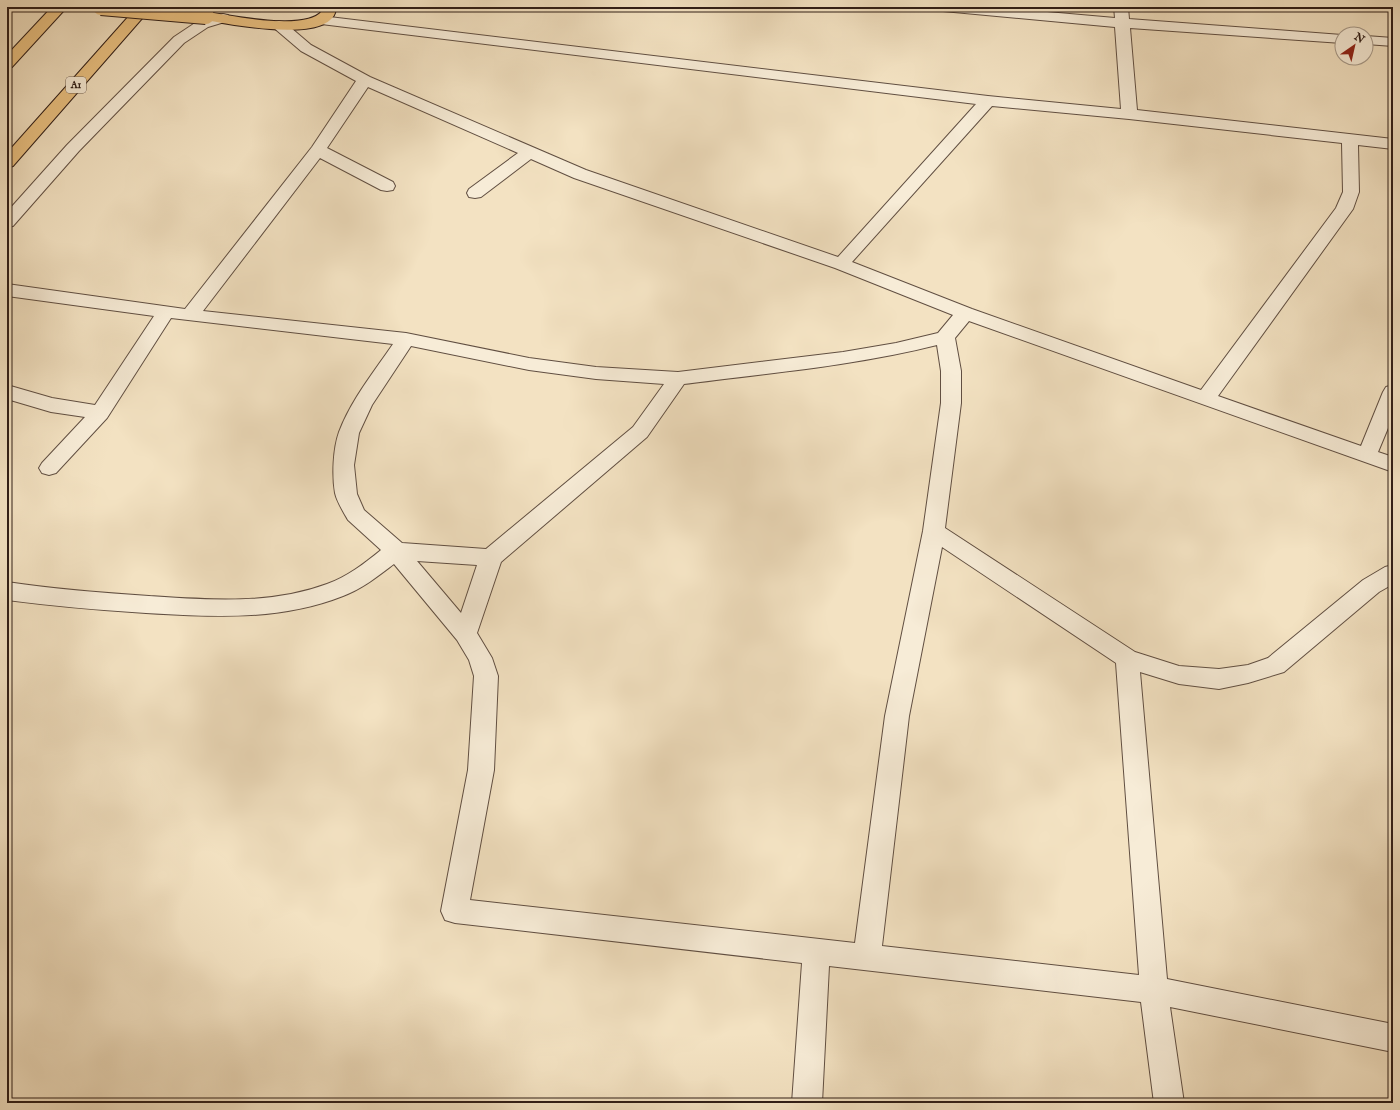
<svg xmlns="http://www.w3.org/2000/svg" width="1400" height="1110" viewBox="0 0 1400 1110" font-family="'IM FELL English',serif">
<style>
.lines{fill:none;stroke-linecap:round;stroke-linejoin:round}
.minor-casing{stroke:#614f42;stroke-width:2}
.major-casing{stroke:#301e17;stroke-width:2}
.minor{fill:#f7ecd7;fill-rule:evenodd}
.major{fill:#eac181;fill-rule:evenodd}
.major-bridge-casing{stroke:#301e17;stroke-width:18;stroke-linecap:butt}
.major-bridge{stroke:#eac181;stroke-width:16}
.labels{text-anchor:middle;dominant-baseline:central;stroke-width:3.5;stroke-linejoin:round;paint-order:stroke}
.shield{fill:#f7ecd7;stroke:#6c5c51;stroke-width:1}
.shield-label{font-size:10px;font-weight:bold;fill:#301e17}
</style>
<rect width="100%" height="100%" fill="#f3e2c2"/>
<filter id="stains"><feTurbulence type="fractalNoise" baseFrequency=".005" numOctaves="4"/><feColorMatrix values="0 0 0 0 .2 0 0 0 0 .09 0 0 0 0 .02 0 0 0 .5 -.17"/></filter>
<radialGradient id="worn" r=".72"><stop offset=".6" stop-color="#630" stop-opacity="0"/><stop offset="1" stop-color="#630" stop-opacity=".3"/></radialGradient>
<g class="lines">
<!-- minor casing -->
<g class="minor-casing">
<path id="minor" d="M936,7h55l124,11 -1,-11h14l1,12 213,16v8l-212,-15 7,82 256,29v10l-35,-4 1,47 -6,17 -135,187 143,50 22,-54 3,-5 7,-2v31l-15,36 15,5v15l-424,-151 -14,17 6,33v32l-16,125 190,124 44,14 40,3 29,-4 20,-7 95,-78 22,-13 8,-2v19l-14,8 -95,80 -36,11 -29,6 -40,-5 -39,-12 27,307 226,45v28l-223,-45 14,96h-30l-13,-101 -312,-36 -7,137h-30l10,-140 -347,-40 -10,-3 -4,-9 27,-141 6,-94 -5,-16 -12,-20 -63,-76c-16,12 -32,25 -51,32 -63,25 -131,21 -197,17 -48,-3 -92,-7 -139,-13v-18c47,7 95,11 142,14 59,4 122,9 178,-12 20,-7 38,-21 54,-34l-33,-30c-4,-7 -11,-18 -13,-27 -3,-17 -2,-44 4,-61 12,-32 35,-60 54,-88l-222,-26 -64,100 -51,55 -7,2 -7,-2 -3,-5 3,-5 43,-46 -34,-5 -44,-13v-14l45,13 43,7 59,-89 -147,-20v-12l178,25 127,-162 44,-66 -55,-30 -27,-23 -2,-3 2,-3 5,-1 5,1 27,23 59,32 216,93 252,87 138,-153 -655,-80 -5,-1 -2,-3 2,-3 5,-1 667,80 133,13 -6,-82 -172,-16 -5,-1zM368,87l150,66 -49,36 -2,4 2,4 6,1 6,-1 50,-38 43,19 261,90 118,47 -15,18 -42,10 -53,9 -165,20 -82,-5 -67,-9 -123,-25 -203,-22 117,-153 61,32 6,1 6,-1 2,-4 -2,-4 -66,-34zM992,106l137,13 213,24 1,49 -7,16 -135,182 -229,-81 -120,-47zM937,345l4,26v32l-18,128 -38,185 -30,227 -385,-43 24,-130 4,-94 -6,-18 -15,-25 24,-71 146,-125 37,-53c85,-11 170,-18 253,-39zM411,346l118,24 67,9 68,5 -31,43 -147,122 -84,-6 -38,-33 -7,-16 -3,-29 5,-32 13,-28zM942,547l174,116 23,312 -257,-29 27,-230zM417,561l60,4 -16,48z
M223,14l5,1 2,3 -2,3 -20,6 -24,16 -105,108 -66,75 -6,1v-15l60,-67 107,-108 24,-16z
M1366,36l27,2v8l-27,-2z"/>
</g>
<!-- major casing -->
<g class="major-casing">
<path id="major" d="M52,7h15l-55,60 -5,2v-14z
M137,7h15l-139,159 -6,2v-15z
M322,7h14c0,39 -108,17 -130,13l-5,-1 -2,-3 2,-3 5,-1c25,3 99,20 116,-1z"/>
</g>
<!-- minor -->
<use href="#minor" class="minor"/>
<!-- major -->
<use href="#major" class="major"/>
<!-- major-bridge casing -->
<g class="major-bridge-casing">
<path id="major-bridge" d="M101,7l105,9"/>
</g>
<!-- major-bridge -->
<use href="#major-bridge" class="major-bridge"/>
</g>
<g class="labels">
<!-- shield labels -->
<rect class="shield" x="66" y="77" width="20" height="16" rx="3"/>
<g class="shield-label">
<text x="76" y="85">A1</text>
</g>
</g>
<!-- margin -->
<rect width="1400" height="1110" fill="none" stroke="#f3e2c2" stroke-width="24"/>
<rect x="8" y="8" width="1384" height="1094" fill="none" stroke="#301e17" stroke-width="2"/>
<rect x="12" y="12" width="1376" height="1086" fill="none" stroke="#301e17"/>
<!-- north arrow -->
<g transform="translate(1354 46) rotate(34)"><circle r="19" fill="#f7ecd7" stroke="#a79a8a"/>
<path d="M0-3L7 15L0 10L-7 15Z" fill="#8f2418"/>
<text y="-6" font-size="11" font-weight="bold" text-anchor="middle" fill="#301e17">N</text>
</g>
<rect width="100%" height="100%" filter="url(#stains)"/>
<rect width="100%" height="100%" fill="url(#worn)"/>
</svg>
